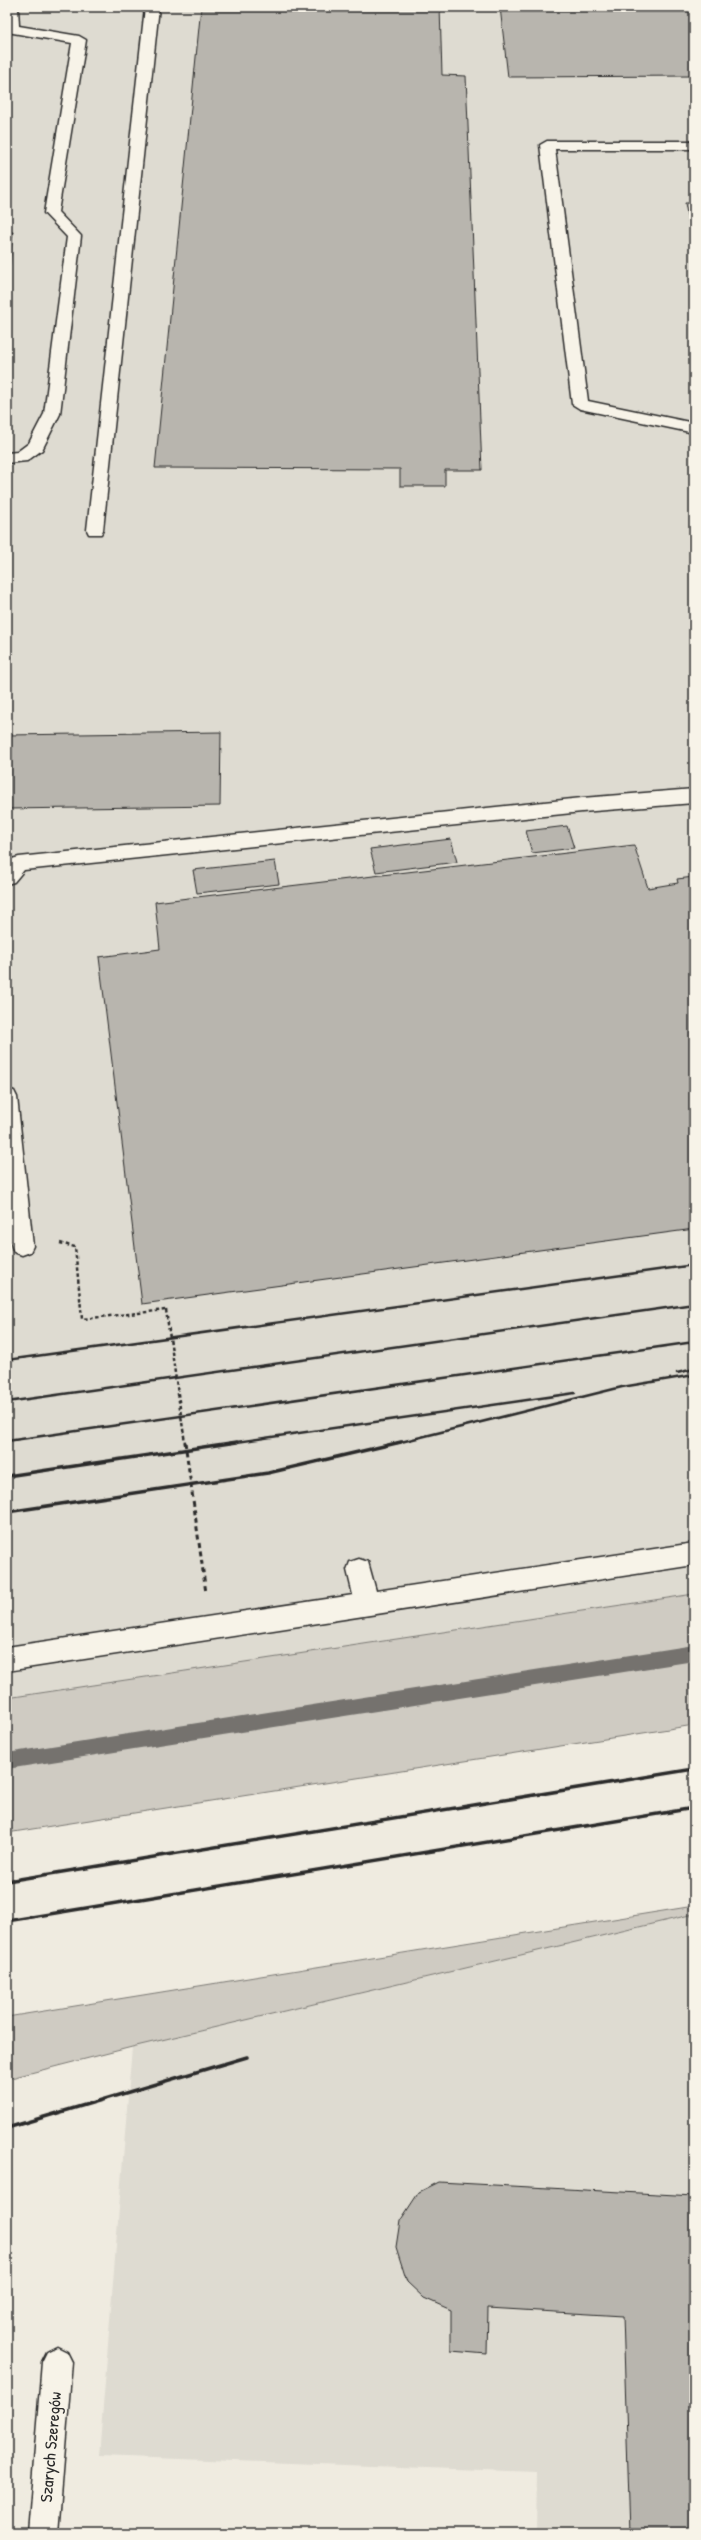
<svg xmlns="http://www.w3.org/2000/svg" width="701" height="2540" viewBox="0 0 701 2540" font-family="'Patrick Hand',sans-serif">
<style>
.built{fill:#dedbd1}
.green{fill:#cfcbc2;stroke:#7d7b76}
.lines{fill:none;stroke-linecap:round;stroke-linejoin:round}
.stream{fill:#74726e;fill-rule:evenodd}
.building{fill:#b8b5ae;stroke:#2b2b2b}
.minor-casing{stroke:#2b2b2b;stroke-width:3}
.path{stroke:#2b2b2b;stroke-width:2.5;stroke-dasharray:3.5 2.5;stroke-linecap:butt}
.minor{fill:#f7f3e8;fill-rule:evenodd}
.rail-far1{stroke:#2b2b2b;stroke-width:2.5}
.rail{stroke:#2b2b2b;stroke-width:3.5}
.path-bridge-far1{stroke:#2b2b2b;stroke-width:2.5;stroke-dasharray:3.5 2.5;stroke-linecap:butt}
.path-bridge{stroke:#2b2b2b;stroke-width:3;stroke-dasharray:5 3.5;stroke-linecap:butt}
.labels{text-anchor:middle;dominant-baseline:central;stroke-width:3.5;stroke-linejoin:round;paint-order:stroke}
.near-street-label{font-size:17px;fill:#2b2b2b;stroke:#f7f3e8}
</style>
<rect width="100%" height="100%" fill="#efebe0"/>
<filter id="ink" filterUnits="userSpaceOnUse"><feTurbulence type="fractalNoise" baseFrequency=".025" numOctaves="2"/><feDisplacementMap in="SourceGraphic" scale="8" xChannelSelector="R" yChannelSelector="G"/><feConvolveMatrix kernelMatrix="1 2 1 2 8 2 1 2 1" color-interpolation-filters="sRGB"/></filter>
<g filter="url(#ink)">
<!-- built -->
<path class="built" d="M7,7h687v1587l-687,104z
M694,1914v619h-158l1,-61 -438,-16 33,-409z"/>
<!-- green -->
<path class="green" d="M694,1594v131l-687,108v-135z
M694,1906v8l-562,133 -125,32v-62z"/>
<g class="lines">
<!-- stream -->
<path class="stream" d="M694,1645v16l-687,108v-16z"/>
</g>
<!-- building -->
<path class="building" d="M201,7h239l2,68 24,1 16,394h-37v16h-45v-17l-245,-1z
M500,7h194v69l-186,1z
M685,203h9v50z
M7,232h6l-6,60z
M221,732l-1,74 -213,3v-74z
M567,826l7,22 -42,5 -6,-22z
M451,839l6,23 -81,10 -6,-23z
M634,845l14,43 30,-5 -1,-4 17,-2v352l-552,75 -43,-347 61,-8 -5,-47z
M275,861l4,23 -82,9 -4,-23z
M439,2182l255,14v337h-64l-7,-217 -135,-8 -1,46 -36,-3v-41l-27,-12 -17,-16 -11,-35 4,-26 19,-29z"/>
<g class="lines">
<!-- minor casing -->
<g class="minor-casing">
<path id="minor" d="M7,7h11l1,19 60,10 7,4 -28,172 23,24 -21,178 -18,36 -15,11 -20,2v-10l10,-1 12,-9 15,-29 23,-177 -23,-24 28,-170 -65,-11z
M145,7h14l-56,523 -2,4h-12l-2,-4z
M547,141h147v8h-139l33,252 106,22v10l-114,-24 -8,-5 -32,-259z
M694,789v14l-112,9 -558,58 -10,12 -7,2v-19l5,-6 7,-2 563,-59z
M7,1089l7,2 3,6 16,149 -3,6 -8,3 -8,-3c-13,-27 -7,-128 -7,-163z
M694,1543v22l-687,106v-24l346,-52 -6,-25 3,-8 9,-3 9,3 8,29z
M57,2347l10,5 5,10 -14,171h-30l14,-171 5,-10z"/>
</g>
<!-- path -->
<path class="path" d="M60,1243l15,4 7,72 84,-9"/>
<!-- minor -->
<use href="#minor" class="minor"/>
<!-- rail-far1 -->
<path class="rail-far1" d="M7,1360l687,-95
M677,1373l17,-4
M7,1402l687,-98
M7,1441l687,-99
M230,1443l345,-50
M397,1443l225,-56 72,-12"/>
<!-- rail -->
<path class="rail" d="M7,1476l230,-34
M7,1512l261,-39 133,-31
M7,1881l687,-112
M7,1921l687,-113
M7,2128l240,-71"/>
<!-- path-bridge-far1 -->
<path class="path-bridge-far1" d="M166,1310l19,133"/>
<!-- path-bridge -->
<path class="path-bridge" d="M185,1442l21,151"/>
</g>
</g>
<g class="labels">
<!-- near-street labels -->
<g class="near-street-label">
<text transform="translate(50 2447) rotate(-85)">Szarych Szeregów</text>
</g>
</g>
<!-- margin -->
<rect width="701" height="2540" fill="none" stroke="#f7f3e8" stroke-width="24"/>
<rect x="12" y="12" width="677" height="2516" fill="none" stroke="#2b2b2b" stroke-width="1.5" filter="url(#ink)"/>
</svg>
